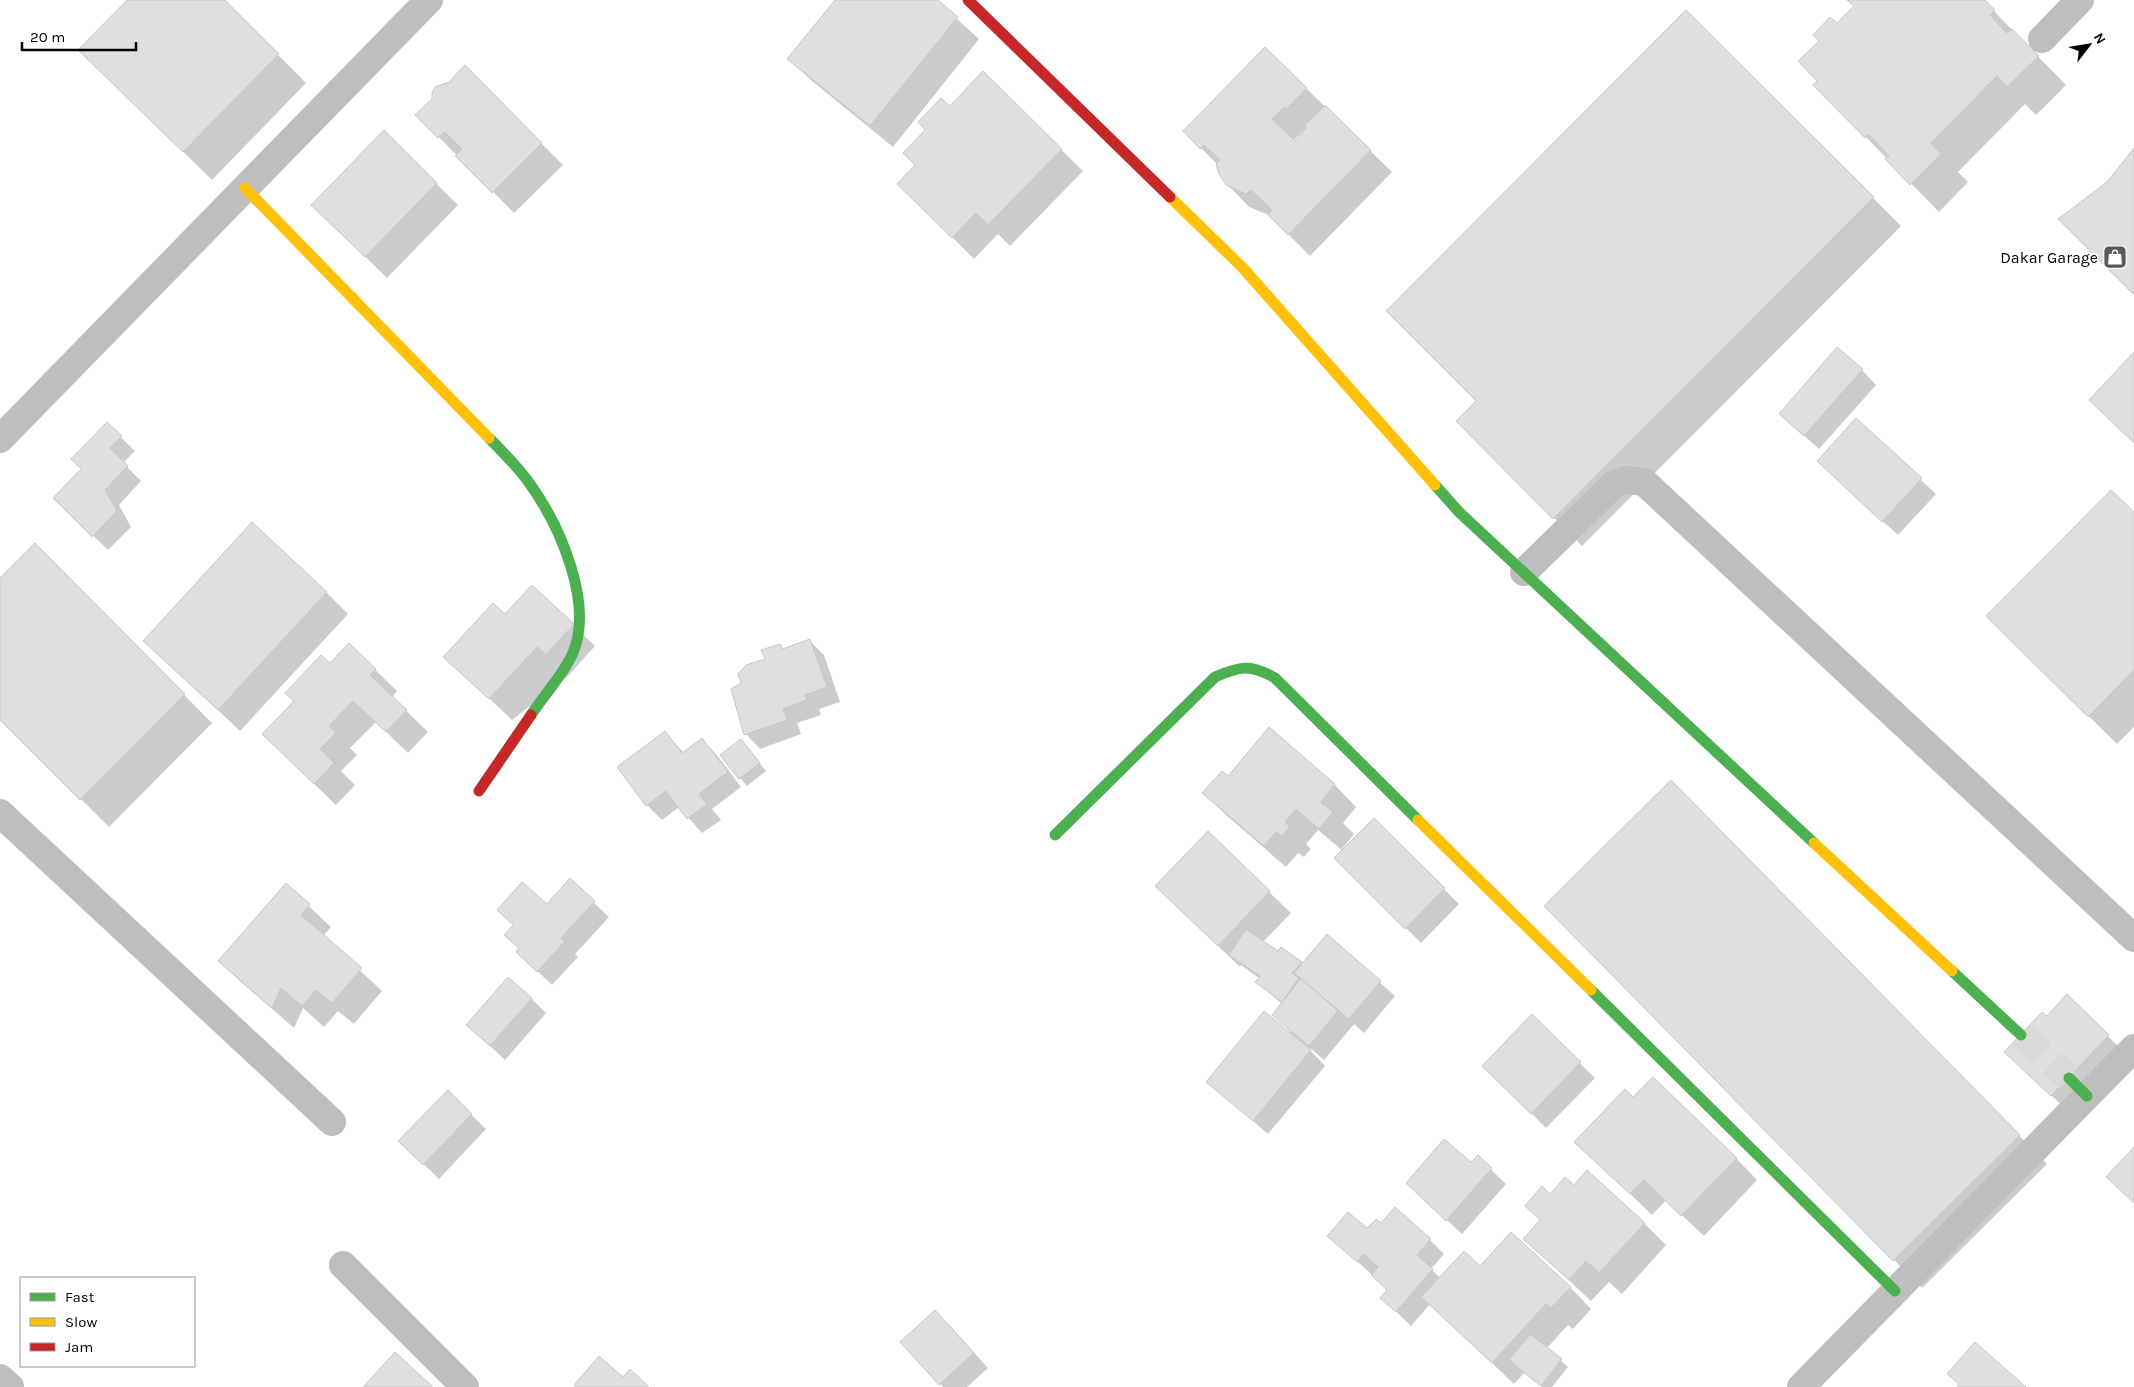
<svg xmlns="http://www.w3.org/2000/svg" width="2134" height="1387" viewBox="0 0 2134 1387" font-family="Karla,sans-serif">
<style>
.shadow{fill:#0003;fill-rule:evenodd}
.building{fill:#dfdfdf;stroke:#c7c7c7}
.lines{fill:none;stroke-linecap:round;stroke-linejoin:round}
.secondary-tunnel{stroke:#d9d9d9;stroke-width:28;stroke-dasharray:28 14;stroke-linecap:butt}
.street{stroke:#bebebe;stroke-width:28}
.fast{stroke:#4caf50;stroke-width:11}
.slow{stroke:#ffc107;stroke-width:11}
.jam{stroke:#c62828;stroke-width:11}
.labels{text-anchor:middle;dominant-baseline:central;stroke-width:4;stroke-linejoin:round;paint-order:stroke}
.poi-label{font-size:16px;fill:#000;stroke:#fff;text-anchor:end}
</style>
<rect width="100%" height="100%" fill="#fff"/>
<!-- shadow -->
<path class="shadow" d="M129,0h94l83,83 -94,97 -104,-102z
M837,0h99l43,39 -86,108 -82,-67 -22,-21z
M1849,0h134l83,85 -30,30 -11,-11 -67,68 10,10 -29,30 -124,-127 4,-4 18,-56 18,-19z
M1686,11l215,215 -319,320 -124,-125 20,-20z
M1265,48l127,124 -82,84 -41,-41 -20,-8 -22,-23 -10,-20 -33,-33zM1304,130l1,1 -10,12 -2,-2z
M465,67l98,98 -49,48 -97,-98z
M983,73l100,98 -73,75 -12,-12 -24,25 -75,-75 18,-19 33,-58z
M384,132l74,73 -71,73 -74,-73z
M1862,370l14,15 -57,64 -39,-35z
M1856,420l80,74 -38,41 -65,-59z
M107,424l28,27 -12,12 18,18 -22,24 12,22 -23,23 -53,-52 28,-29z
M2134,514v213l-17,17 -129,-128z
M35,545l177,178 -103,104 -109,-109v-139z
M326,592l22,22 -108,117 -95,-90z
M505,616l68,9 22,21 -27,30 -56,44 -67,-63z
M810,641l14,14 16,47 -21,7 2,6 -24,8 4,11 -41,15 -14,-15 -3,-51 37,-38 5,5z
M349,644l48,47 -5,6 36,35 -20,21 -32,-31 -26,26 7,7 -16,16 14,14 -19,20 -51,-49 45,-91z
M1269,729l66,56 21,22 -13,16 11,11 -12,15 2,1 30,-30 85,84 -38,39 -85,-85 7,-7 -25,-21 -12,14 5,5 -7,8 -6,-4 -12,14 -60,-52 -22,-22 24,-16z
M665,733l19,20 18,-13 14,14 25,33 -29,22 9,11 -19,13 -23,-26 -17,13 -15,-15z
M741,740l25,31 -19,15 -25,-31z
M1699,810l348,354 -125,124 -28,-28z
M570,880l39,37 -34,37 3,3 -26,28 -20,-19 -12,-17 -14,-14 41,-29z
M286,885l45,42 -8,9 59,55 -28,33 -16,-13 -14,16 -21,-19 -9,20 -53,-46 -21,-21z
M1269,892l22,21 -28,29 40,23 24,-29 68,60 -31,37 -10,-9 -30,36 -14,-12 -1,1 16,17 -57,68 -60,-52 81,-49 2,-1 -18,-17 9,-11 -25,-22 3,-3 -19,-14 -1,2 -61,-59z
M2067,996l56,55 -56,59 -46,-43 26,-50z
M531,998l15,15 -41,47 -37,-35z
M1532,1016l63,62 -49,50 -62,-62z
M448,1092l38,37 -47,50 -39,-38z
M1633,1099l103,59 21,22 -53,56 -38,-36 -14,15 -54,-52z
M1478,1157l28,27 -44,50 -40,-37 49,-33z
M1574,1187l70,36 22,22 -44,49 -13,-12 -18,19 -66,-62 17,-18 8,-25z
M1382,1225l48,15 14,14 -13,15 9,9 40,-10 90,19 21,22 -18,20 -5,-4 -21,23 21,19 -16,20h-10l-18,-14 -10,11 -84,-80 -19,22 -29,-28 7,-8 -60,-54 38,-6z
M950,1326l38,42 -21,19h-24l-42,-45z"/>
<!-- building -->
<path class="building" d="M127,0h98l54,54 -96,98 -105,-102z
M835,0h103l20,17 -88,109 -83,-67z
M1847,0h138l10,10 -5,5 17,18 5,-4 27,27 -32,31 -10,-11 -66,67 10,11 -31,31 -25,-26 4,-3 -21,-22 -3,4 -52,-53 4,-4 -19,-20 21,-20 -6,-6 17,-18 7,6 17,-17z
M1686,10l188,187 -321,322 -97,-98 20,-20 -90,-90z
M1265,47l42,41 -21,21 -2,-2 -12,12 23,22 11,-13 -2,-2 21,-21 46,45 -83,85 -20,-20 4,-5 -21,-20 -5,4 -20,-9 -7,-11 -3,-10 4,-4 -16,-15 -4,4 -17,-18z
M465,65l77,78 -50,50 -37,-37 7,-7 -17,-17 -7,6 -23,-23 17,-16v-6l3,-6 14,-5z
M983,71l79,78 -74,76 -12,-12 -24,25 -55,-54 18,-19 -12,-12 22,-23 -7,-8 23,-24 9,8z
M384,130l53,53 -72,74 -54,-52z
M2134,148v147l-76,-76 49,-37z
M1837,347l26,22 -59,67 -25,-22z
M2134,352v91l-45,-43z
M1856,418l66,60 -40,44 -65,-61z
M107,422l15,14 -12,12 18,18 -23,24 12,21 -25,26 -39,-39 28,-29 -10,-10z
M2111,490l23,22v158l-46,47 -102,-101z
M252,522l75,70 -109,118 -75,-69z
M35,543l150,151 -105,106 -80,-80v-142z
M532,585l42,39 -28,31 -9,-8 -48,52 -46,-42 50,-54 12,11z
M810,639l17,48 -22,8 2,5 -24,9 4,11 -43,15 -13,-46 10,-6 -3,-9 8,-9 19,-6 -4,-9 19,-6 3,5z
M349,643l27,26 -6,6 37,35 -21,22 -33,-31 -24,25 7,7 -16,16 14,14 -20,21 -52,-50 32,-33 -9,-8 36,-38 9,8z
M1269,727l66,57 -14,18 12,10 -14,17 -23,-20 -11,13 5,4 -8,10 -6,-4 -12,14 -62,-53 20,-22 6,5z
M665,731l17,22 20,-15 26,34 -29,22 8,10 -20,15 -21,-28 -20,15 -29,-39z
M741,739l19,24 -21,16 -19,-24z
M1671,780l349,355 -127,126 -349,-355z
M1374,818l71,70 -40,41 -71,-71z
M1208,831l62,60 -52,55 -63,-60z
M570,878l25,23 -34,37 4,3 -28,31 -21,-20 3,-4 -15,-13 9,-10 -16,-15 25,-28 25,22z
M286,883l24,21 -9,11 61,53 -30,35 -16,-13 -14,16 -21,-18 -9,20 -54,-47z
M1246,929l32,22 3,-4 21,15 -10,11 7,5 -17,24 -27,-20 5,-6 -31,-21z
M1327,934l54,47 -32,38 -55,-46z
M508,977l24,21 -42,48 -24,-21z
M1301,978l37,33 -29,35 -37,-31z
M2067,994l42,41 -58,61 -47,-44 38,-40 5,4z
M1264,1011l47,39 -58,71 -47,-39z
M1532,1014l49,48 -50,52 -49,-48z
M1653,1077l84,81 -56,58 -37,-36 -14,14 -56,-52 51,-53 8,8z
M448,1090l24,24 -49,51 -25,-24z
M1444,1139l27,23 7,-7 14,13 -46,53 -40,-38z
M2134,1147v56l-28,-26z
M1587,1170l58,53 -46,50 -13,-12 -17,19 -46,-41 17,-19 -15,-14 17,-20 8,8 15,-17 9,8z
M1395,1207l36,32 -14,16 16,14 -37,43 -16,-14 7,-8 -16,-15 7,-8 -14,-13 -7,8 -30,-26 21,-24 19,16 9,-9 5,4z
M1511,1232l60,55 -20,21 -5,-4 -54,59 -71,-66 43,-46 16,15z
M935,1310l39,43 -35,32 -39,-43z
M1530,1334l32,25 -21,27 -32,-26z
M1975,1342l51,45h-69l2,-3 -12,-10z
M395,1352l38,35h-70z
M599,1356l24,21 7,-8 19,18h-73l-2,-2z"/>
<g class="lines">
<!-- secondary-tunnel -->
<path class="secondary-tunnel" d="M2021,1035l48,43"/>
<!-- street -->
<path class="street" d="M2042,39l38,-39
M0,439l429,-439
M1524,572l90,-88 12,-4 18,2 490,456
M0,813l332,309
M343,1265l122,122
M0,1378l10,9
M1801,1387l333,-339"/>
<!-- fast -->
<path class="fast" d="M489,438c14,14 29,29 41,46 30,42 65,121 42,171 -8,18 -30,43 -41,60
M1435,485l24,27 355,331
M1055,835l160,-158c25,-11 35,-13 60,1l143,142
M1952,971l69,64
M1591,990l304,301
M2069,1078l18,18"/>
<!-- slow -->
<path class="slow" d="M245,188l244,250
M1170,197l72,70 193,218
M1418,820l173,170
M1814,843l138,128"/>
<!-- jam -->
<path class="jam" d="M968,0l202,197
M479,791l52,-76"/>
</g>
<!-- icons -->
<defs>
<g id="shop-square" transform="scale(1.25)"><rect x="-9" y="-9" width="18" height="18" rx="4" fill="#595959" stroke="#fff"/><path d="M-5-2.5h2.3a2.7 3.5 0 0 1 5.4 0H5L5.5 6h-11ZM-1.5-2.5h3a1.5 2.3 0 0 0-3 0Z" fill="#fff"/></g>
</defs>
<g fill-rule="evenodd">
<use href="#shop-square" x="2115" y="257"/>
</g>
<g class="labels">
<!-- poi labels -->
<g class="poi-label">
<text x="2098" y="257">Dakar Garage</text>
</g>
</g>
<!-- legend -->
<rect x="20" y="1277" width="175" height="90" fill="#ffffff" stroke="#999999"/>
<rect x="30" y="1293" width="25" height="8" fill="#4caf50" stroke="#999999"/>
<text x="65" y="1302" font-size="15" fill="#000000">Fast</text>
<rect x="30" y="1318" width="25" height="8" fill="#ffc107" stroke="#999999"/>
<text x="65" y="1327" font-size="15" fill="#000000">Slow</text>
<rect x="30" y="1343" width="25" height="8" fill="#c62828" stroke="#999999"/>
<text x="65" y="1352" font-size="15" fill="#000000">Jam</text>
<!-- north arrow -->
<g transform="translate(2089 45) rotate(59)" stroke="#ffffff" stroke-width="4" paint-order="stroke">
<path d="M0-4L9 19L0 12L-9 19Z" fill="#000000"/>
<text y="-8" font-size="14" font-weight="bold" text-anchor="middle" fill="#000000">N</text>
</g>
<!-- scale -->
<path d="M22 42v8h114v-8" fill="none" stroke="#000000" stroke-width="2.5"/>
<text x="30" y="42" font-size="15" fill="#000000" stroke="#ffffff" stroke-width="4" paint-order="stroke">20 m</text>
</svg>
